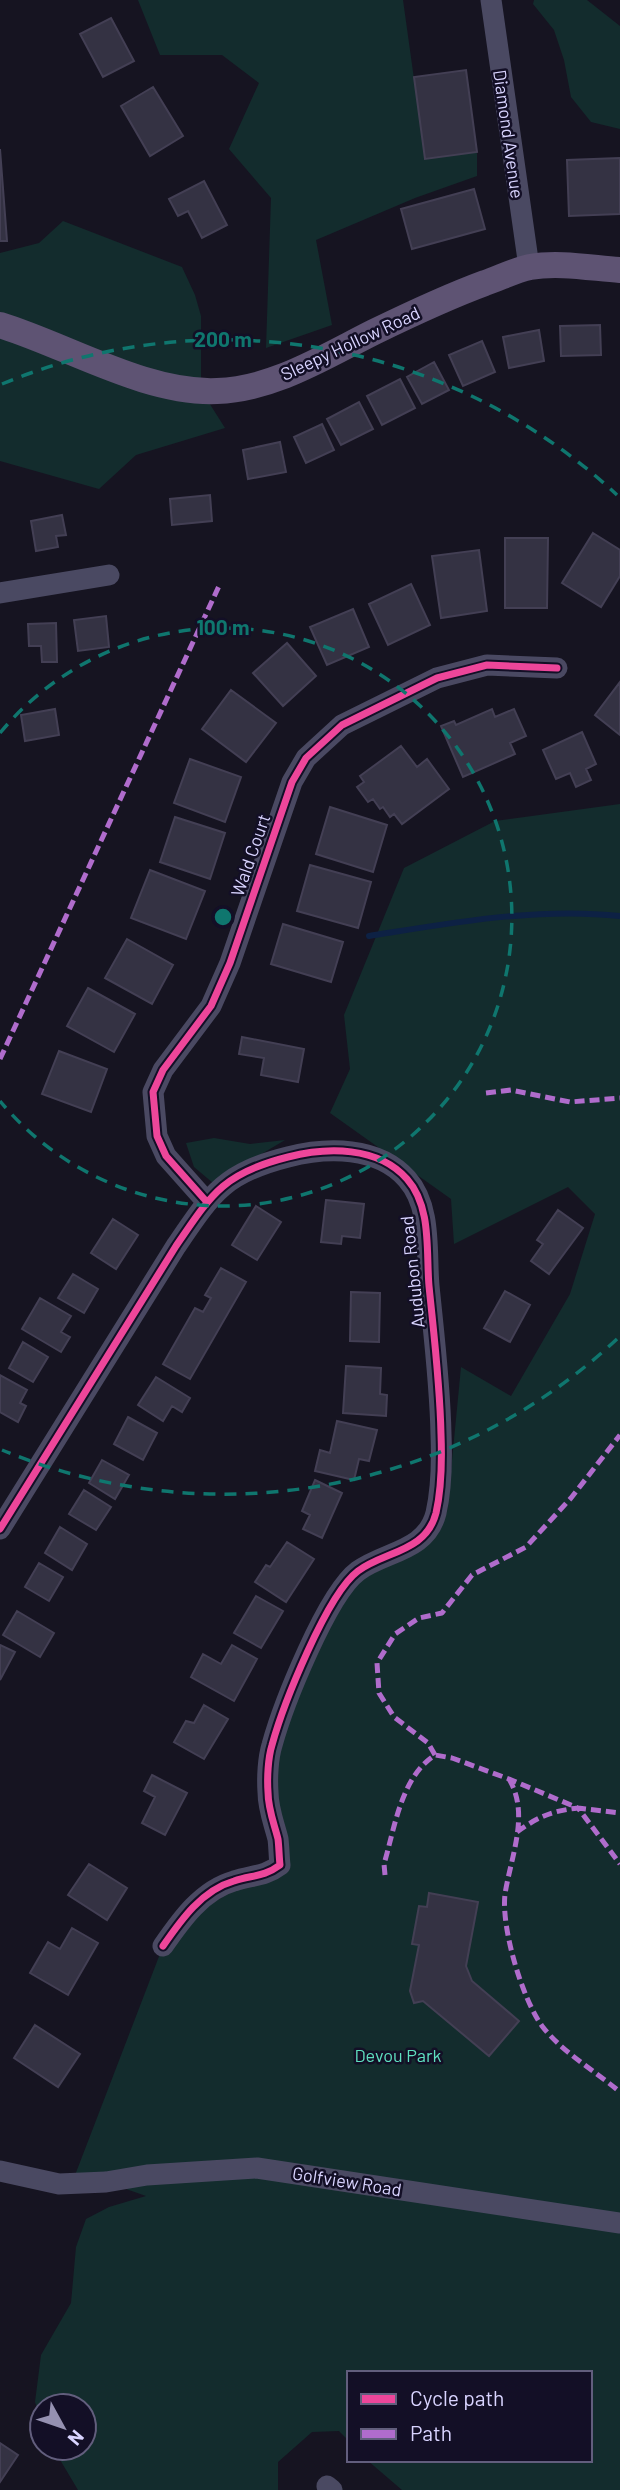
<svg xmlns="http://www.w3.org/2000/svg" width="620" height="2490" viewBox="0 0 620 2490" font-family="Barlow,sans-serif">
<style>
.green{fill:#132c2d}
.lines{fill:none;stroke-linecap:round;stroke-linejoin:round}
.stream{stroke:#0d2144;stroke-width:6}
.building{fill:#343243;stroke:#433f54;stroke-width:2}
.minor{stroke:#4a4962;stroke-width:21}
.major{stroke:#5e5373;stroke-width:26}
.quiet{stroke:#b06ccc;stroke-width:5;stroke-dasharray:10 5;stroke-linecap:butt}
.cycleway-casing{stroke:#130f26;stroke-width:11}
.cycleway{stroke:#ed469a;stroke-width:7}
.ring{fill:none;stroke:#0f766e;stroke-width:3.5;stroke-dasharray:12 9}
.labels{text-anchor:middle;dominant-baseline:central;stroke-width:5;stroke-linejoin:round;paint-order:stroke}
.street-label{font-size:18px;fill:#d9d4ff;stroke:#130f26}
.park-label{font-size:18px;fill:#5fe0c0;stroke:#130f26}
.centre{fill:#0f766e;stroke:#130f26;stroke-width:3.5}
.ring-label{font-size:21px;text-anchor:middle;font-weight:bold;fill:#0f766e;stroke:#130f26;stroke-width:5;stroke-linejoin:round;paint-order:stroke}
</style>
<rect width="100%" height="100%" fill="#161421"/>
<!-- green -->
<path class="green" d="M138,0h265l22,158 52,-6v24l-62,22 -99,42 16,85 -66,23 5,-150 -42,-49 30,-66 -37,-28h-62z
M534,0h53l33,26v103l-29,-7 -20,-25 -7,-37 -10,-30 -21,-26z
M63,221l119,46 13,28 6,21v74l24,38 -89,27 -37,34 -99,-28v-208l39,-10z
M620,804v1686h-218l-35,-30h223v-87h-241v68l-10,-10 -27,1 -34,30v28h-200l-25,-42h31v-42h-42v15l-7,-19 6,-47 30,-52 5,-56 10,-28 23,-12 37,-11 -40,-14 -34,1 91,-237 17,-25 100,-56 -9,-117 65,-152 111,-84 14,-145 50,29 59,-102 25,-80 -27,-27 -114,57 -3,-45 -121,-86 20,-44 -6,-54 60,-147 91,-47z
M214,1138l36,6 35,-4 -72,43 -19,-16 -8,-24z"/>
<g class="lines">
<!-- stream -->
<path class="stream" d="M369,936c82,-13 168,-29 251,-20"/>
</g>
<!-- building -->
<path class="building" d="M111,18l23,43 -31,16 -23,-43z
M466,70l11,82 -52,7 -11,-82z
M153,87l30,49 -33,20 -29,-50z
M0,149l7,92h-7z
M620,158v56l-51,2 -2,-56z
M204,181l23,44 -25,13 -14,-27 -10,5 -9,-17z
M474,189l11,40 -73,20 -11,-40z
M600,325l1,30 -40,1 -1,-30z
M539,330l5,31 -35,7 -6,-31z
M482,341l13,31 -32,14 -14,-31z
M434,362l15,28 -27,14 -15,-27z
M400,379l15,29 -33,17 -15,-29z
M359,402l14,27 -32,16 -14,-26z
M322,424l12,26 -28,13 -12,-26z
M280,442l6,30 -38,7 -5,-29z
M210,495l2,26 -40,4 -2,-26z
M62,515l4,20 -10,1 2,11 -22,4 -5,-30z
M593,533l27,17v26l-19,31 -39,-24z
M505,538h43l-1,70h-42z
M479,550l8,61 -46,7 -9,-62z
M411,584l19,41 -42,20 -19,-41z
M353,609l16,38 -42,18 -17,-38z
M106,616l3,31 -31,4 -4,-31z
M56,623l1,39h-15l-1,-16h-12l-1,-22z
M287,643l29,33 -33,30 -30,-33z
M620,682v53l-25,-20z
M231,690l45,33 -30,39 -44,-33z
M55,709l4,26 -34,6 -4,-26z
M492,709l3,8 19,-8 12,27 -16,7 5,11 -52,23 -22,-51 13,-5 2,4z
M582,732l14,32 -10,5 5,11 -15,7 -6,-14 -14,6 -13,-29z
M401,746l16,21 10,-8 22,30 -47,35 -8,-10 -4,3 -7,-10 -3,2 -7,-10 -5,3 -11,-15 7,-5 -4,-6z
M190,759l51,18 -16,45 -51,-19z
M330,807l57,18 -14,47 -57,-18z
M175,817l50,16 -15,46 -50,-17z
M310,865l61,17 -13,46 -61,-17z
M150,870l55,21 -19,48 -55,-21z
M283,924l60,18 -12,40 -60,-18z
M127,939l46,26 -21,39 -47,-26z
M88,988l47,26 -21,38 -47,-26z
M242,1037l62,12 -6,33 -37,-7 3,-17 -25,-4z
M59,1051l48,18 -16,43 -49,-18z
M326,1200l38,4 -4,34 -18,-2 -1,8 -20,-2z
M256,1206l25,16 -24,38 -25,-15z
M558,1210l25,18 -34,46 -18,-13 12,-17 -6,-4z
M113,1219l25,16 -22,34 -25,-16z
M221,1268l25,14 -56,97 -27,-15 32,-56 8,4 8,-14 -6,-3z
M73,1274l25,15 -14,24 -26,-15z
M505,1291l25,14 -20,37 -26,-14z
M351,1292l29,1 -1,49 -29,-1z
M40,1298l31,18 -10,16 9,5 -9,15 -39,-23z
M23,1342l25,15 -15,25 -24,-14z
M346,1366l35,2 -1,26 7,1 -1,21 -43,-3z
M0,1375l27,15 -7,13 6,3 -8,16 -18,-10z
M156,1377l34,21 -8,14 -10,-6 -9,15 -25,-16z
M128,1417l29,16 -14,27 -29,-16z
M337,1421l40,9 -8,31 -10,-2 -5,21 -39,-9 5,-21 10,3z
M102,1460l27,15 -14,24 -26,-16z
M315,1480l27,13 -20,45 -19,-9 7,-14 -8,-4z
M84,1490l27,17 -15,23 -27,-16z
M60,1527l27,17 -15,26 -27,-17z
M287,1542l27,17 -28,43 -31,-20 11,-17 4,2z
M39,1563l24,14 -14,24 -24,-14z
M256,1596l27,15 -22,37 -27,-15z
M17,1611l37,22 -14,24 -37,-22z
M0,1645l15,7 -15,28z
M232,1645l25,14 -23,42 -43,-24 12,-23 18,10z
M204,1705l24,14 -24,40 -30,-17 12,-21 8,2z
M152,1775l35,18 -22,42 -23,-12 13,-26 -11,-6z
M89,1864l38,24 -20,32 -39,-25z
M429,1893l49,9 -12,64 6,15 47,40 -30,35 -66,-55 -9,2 -4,-12 9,-46 -7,-1 7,-38 8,1z
M72,1928l26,15 -30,52 -38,-22 18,-31 12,7z
M35,2025l45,29 -22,33 -44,-29z
M0,2443l18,12 -18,27z"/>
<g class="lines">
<!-- minor -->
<path class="minor" d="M491,0l38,267
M0,593l109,-18
M206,1201l-40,-45 -9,-20 -4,-44 10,-22 48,-64 19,-43 62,-181 14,-24 36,-33 95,-47 50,-13 70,3
M0,1529l176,-283c36,-53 48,-73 112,-89 39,-10 90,-11 119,22 25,28 19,73 22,107 5,50 11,98 12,148 1,26 1,53 -5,79 -10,39 -51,38 -78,58 -31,23 -75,134 -86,174 -4,13 -5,33 -4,47 0,17 6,31 10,47 1,8 1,17 2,26 -16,12 -28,10 -46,16 -32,9 -53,39 -71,65
M0,2171l59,13 47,-2 41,-7 110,-7 363,55
M327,2486l5,4"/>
<!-- major -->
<path class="major" d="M0,325c68,21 146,69 217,66 57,-2 107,-34 157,-59 37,-18 73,-35 111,-49 15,-5 30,-13 45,-16 29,-5 61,1 90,3"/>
<!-- quiet -->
<path class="quiet" d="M0,1059l219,-473
M486,1093l25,-3 59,12 50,-4
M435,1755l-7,-12 -34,-26 -15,-24 -2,-30 18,-29 24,-16 23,-5 30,-38 54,-28 45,-49 49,-63
M509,1779c21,35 2,77 -4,115 -4,34 17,104 37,132 20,26 53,45 78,66
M517,1832c22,-16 35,-21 61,-24l42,56
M385,1875l-1,-11c11,-37 17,-87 51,-109l17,3 57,21 69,29 42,5"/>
<!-- cycleway casing -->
<g class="cycleway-casing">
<path id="cycleway" d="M206,1201l-40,-45 -9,-20 -4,-44 10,-22 48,-64 19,-43 62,-181 14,-24 36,-33 95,-47 50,-13 70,3
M0,1529l176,-283c36,-53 48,-73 112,-89 39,-10 90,-11 119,22 25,28 19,73 22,107 5,50 11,98 12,148 1,26 1,53 -5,79 -10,39 -51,38 -78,58 -31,23 -75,134 -86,174 -4,13 -5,33 -4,47 0,17 6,31 10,47 1,8 1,17 2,26 -16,12 -28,10 -46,16 -32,9 -53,39 -71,65"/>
</g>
<!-- cycleway -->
<use href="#cycleway" class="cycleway"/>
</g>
<!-- distance rings -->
<g class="ring">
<path d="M0 733A289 289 0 1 1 0 1101"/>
<path d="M617 1339A577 577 0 0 1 2 1450M2 384A577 577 0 0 1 617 495"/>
</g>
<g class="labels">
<!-- street labels -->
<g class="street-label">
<text transform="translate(509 134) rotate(82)">Diamond Avenue</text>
<text transform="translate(350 343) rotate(-25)">Sleepy Hollow Road</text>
<text transform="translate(250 855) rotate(-71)">Wald Court</text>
<text transform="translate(412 1272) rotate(-96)">Audubon Road</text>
<text transform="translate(347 2181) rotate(9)">Golfview Road</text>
</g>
<!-- park labels -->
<g class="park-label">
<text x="398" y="2055">Devou Park</text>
</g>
</g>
<circle cx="223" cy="917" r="10" class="centre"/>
<g class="ring-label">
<text x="223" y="347">200 m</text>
<text x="223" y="635">100 m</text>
</g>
<!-- legend -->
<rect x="347" y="2371" width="245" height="91" fill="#130f26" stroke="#625e7d" stroke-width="2"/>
<rect x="361" y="2394" width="35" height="10" fill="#ed469a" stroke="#625e7d" stroke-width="2"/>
<text x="410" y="2406" font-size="21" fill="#d9d4ff">Cycle path</text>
<rect x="361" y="2429" width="35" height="10" fill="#b06ccc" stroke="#625e7d" stroke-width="2"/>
<text x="410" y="2441" font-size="21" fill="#d9d4ff">Path</text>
<!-- north arrow -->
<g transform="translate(63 2427) rotate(130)"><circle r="33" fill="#130f26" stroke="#625e7d" stroke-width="2"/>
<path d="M0-5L12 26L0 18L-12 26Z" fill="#9591b1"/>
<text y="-10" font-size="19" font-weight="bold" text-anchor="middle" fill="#d9d4ff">N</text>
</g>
</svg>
